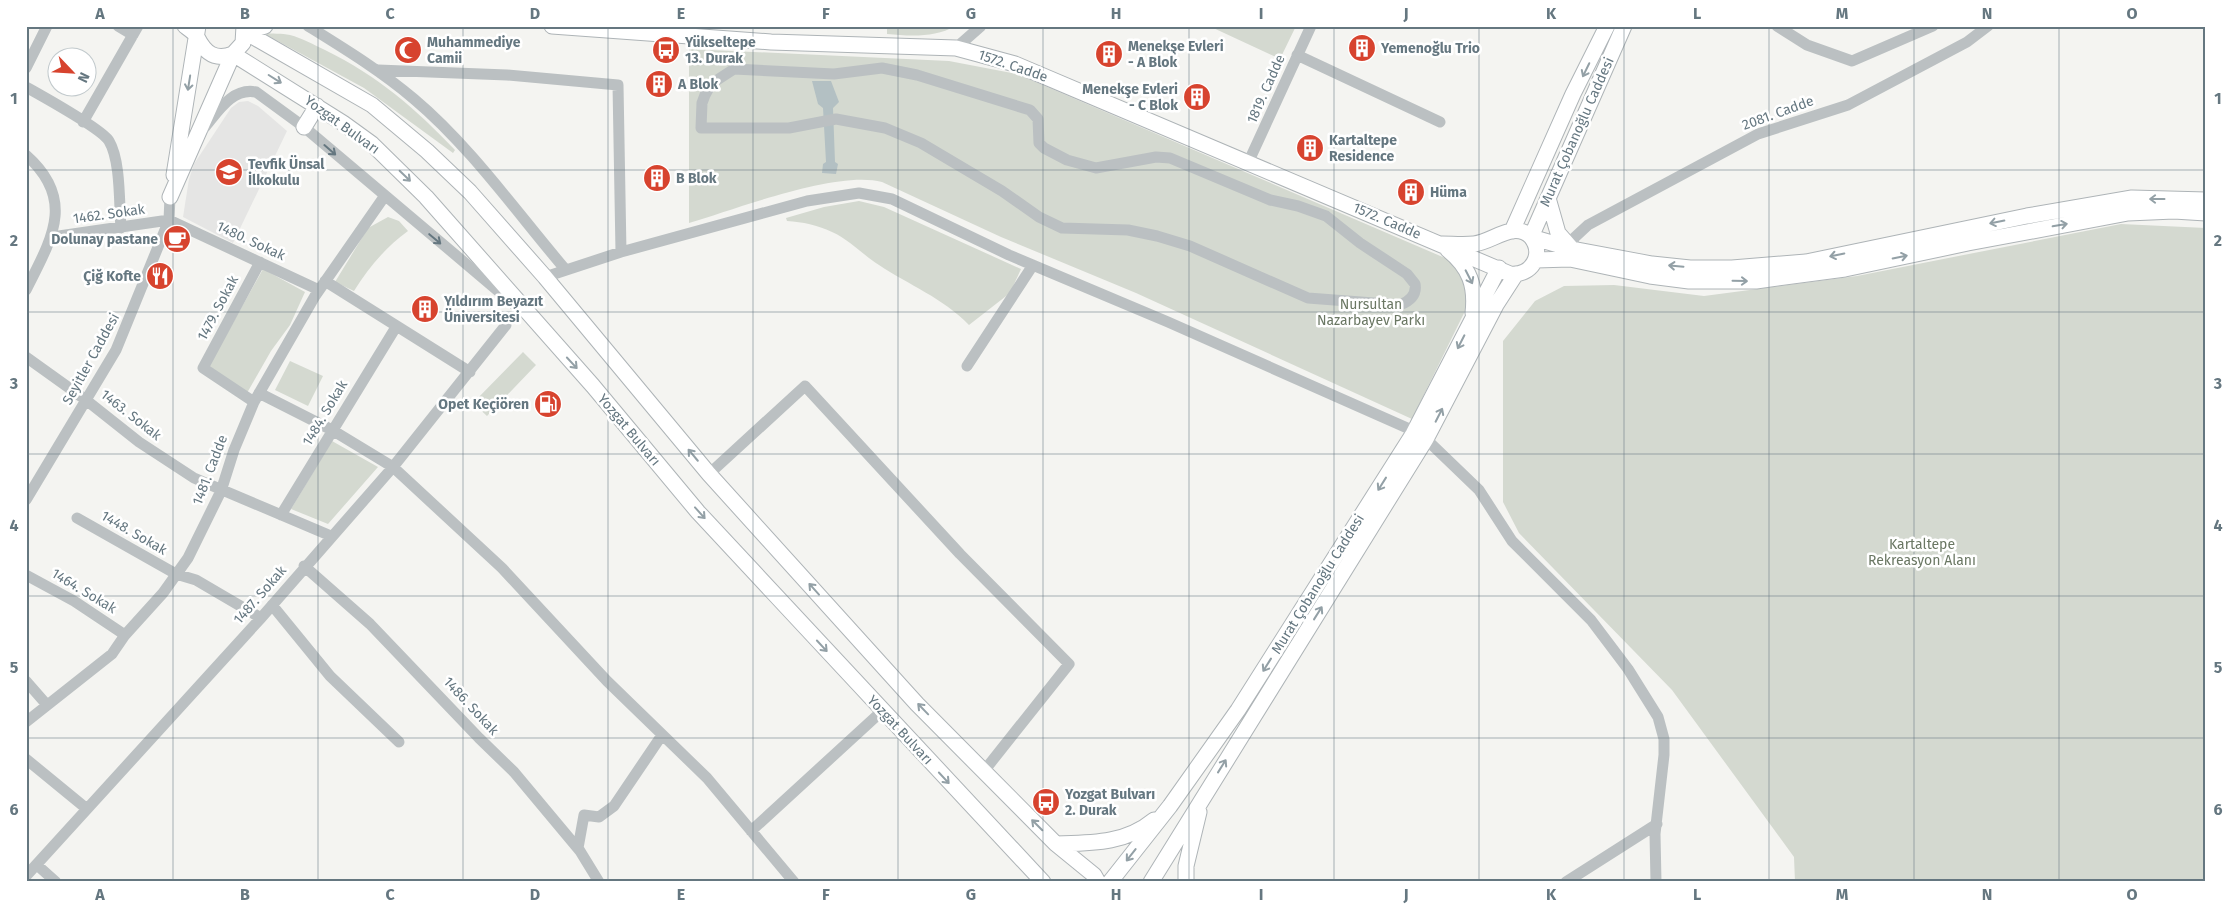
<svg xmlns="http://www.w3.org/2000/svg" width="2232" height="908" viewBox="0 0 2232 908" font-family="'Fira Sans',sans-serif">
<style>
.built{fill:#e5e5e4}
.green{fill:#d4d9d0}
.water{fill:#b3c0c3}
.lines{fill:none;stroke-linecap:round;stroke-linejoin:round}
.major-casing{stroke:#aeb4b7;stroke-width:17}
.minor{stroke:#bbc0c2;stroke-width:11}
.major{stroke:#fff;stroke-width:15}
.oneway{stroke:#93a0a6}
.oneway2{stroke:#657780}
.grid{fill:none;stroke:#657780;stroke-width:1;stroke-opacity:0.55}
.labels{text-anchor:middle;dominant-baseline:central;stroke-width:5;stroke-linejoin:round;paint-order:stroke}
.poi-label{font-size:14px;font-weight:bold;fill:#657780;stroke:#fff;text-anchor:start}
.street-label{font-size:14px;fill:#657780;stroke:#fff}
.park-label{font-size:14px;fill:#6a7763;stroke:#fff}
.neatline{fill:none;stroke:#657780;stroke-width:2}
.grid-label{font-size:16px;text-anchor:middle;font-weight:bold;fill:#657780}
</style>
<rect width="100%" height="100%" fill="#f4f4f1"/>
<!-- built -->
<path class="built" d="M248,101l10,5 29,25 -54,112 -50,-26 6,-38 5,-15 37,-56 8,-6z"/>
<!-- green -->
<path class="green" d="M887,26h68c-20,12 -46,10 -68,8z
M1209,26h87l-16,33z
M263,33c9,1 19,0 27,2 12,3 24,10 35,15 53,26 90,58 130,100l-2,3 -89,-65z
M689,49l260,12 68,13 435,187 14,16 1,30 -55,112 -276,-126 -135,-56 -119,-55c-45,-12 -146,27 -193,41z
M859,201l25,6 137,62 -11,24 -41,32c-26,-27 -60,-40 -90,-60 -16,-10 -29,-25 -47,-33 -15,-7 -29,-10 -45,-11l-1,-3 38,-11z
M388,217l11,4 9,10c-22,16 -39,36 -54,60l-19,-9 33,-54z
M2121,224l85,4v654h-411l-1,-25 -122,-167 -153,-157 -16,-31v-161l32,-40 29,-15 50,-1 90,11 153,-20z
M263,269l42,23 -15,33 -19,26 -24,42 -38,-27z
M523,352l13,13 -49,51 -14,-13z
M290,361l33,15 -15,30 -33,-16z
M332,441l46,26 -50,57 -37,-15z"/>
<!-- water -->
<path class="water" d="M812,81h19l8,21 -6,6 2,54 3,2 -2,10 -14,-1 1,-9 3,-2 -3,-54 -5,-4z"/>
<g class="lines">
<!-- major casing -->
<g class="major-casing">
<path id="major" d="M185,26c4,3 10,7 12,11 8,16 18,24 36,17
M552,26l219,16 185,6 59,16 495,210c21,2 35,-19 21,-37 -17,-17 -38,5 -57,7 -11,1 -22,0 -32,0
M245,32l127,73 55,46 43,41 75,85 164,197 208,230 139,140 38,31 4,7
M245,32l20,-6
M233,54l110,69 29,21 54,53 167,189 105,126 345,370
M304,127l13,-21
M174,175l24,-149
M170,197l63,-143 10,-11 1,-17
M1548,198l10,35 14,16
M1512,231l61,-137 34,-68
M1531,237l41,12 80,15 38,4h42l74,-6 221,-46 105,-18 74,2
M1531,237l93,-211
M1448,250c22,18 28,36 25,63
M1536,260l34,-1 80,17 39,5h67l89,-12 123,-26 160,-30 46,-2 32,2
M1056,844c35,-1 69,0 98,-24
M1110,882l60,-76 68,-96 175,-276 86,-166
M1151,882l275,-443 70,-134 20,-31
M1186,882v-16l13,-54"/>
</g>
<!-- minor -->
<path class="minor" d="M118,26l15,9
M308,26c37,23 73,45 106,73 56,47 104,115 151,170
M1777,26l30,19 45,16 81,-35
M956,48l25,-22
M1297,55l143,67
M26,68l21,-42
M882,68l35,7 113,35 8,9 1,24 5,5 23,12 29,8 60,-11 14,1 100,42 28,6 28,10 34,27 47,31 8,10c2,11 -5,17 -15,21l-92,-7 -118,-52 -33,-10 -29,-6 -66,-2 -23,-11 -37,-26 -81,-48 -36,-15 -49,-9 -47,9h-88l1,-25 3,-8 6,-11 23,-15 100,5z
M378,70l129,5 111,10 3,167
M26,87c16,9 76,42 83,54 12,20 10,64 12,87
M83,122l55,-96
M204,128c13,-15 28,-41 52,-36l48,35 212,179
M26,155c51,45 25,85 0,135
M1248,163l63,-137
M52,237l117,-17 150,70
M1571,254l3,-16 14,-13 170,-91 90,-29 119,-63 21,-16
M545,277l76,-25 186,-51 52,-8 33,6 117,56 159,67 246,109 12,8 53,51 33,51 79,79 37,49 30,48 6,22v16l-9,79 1,48
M325,281l145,91
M26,357l60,43 53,42 55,36 137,58
M967,366l66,-101
M259,393l73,37 61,37 109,101 105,113 100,97 87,104
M254,402l-51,-34 57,-106
M709,474l96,-88 155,168 109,110 -85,107
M26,500l90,-150 53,-130 1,-23
M281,515l115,-188
M77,518l99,56 20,6 65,38
M304,566l66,58 109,114 35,34 66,79 19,31
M26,575l48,26 51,34
M272,605l58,71 69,66
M26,681l21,24
M26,722l86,-68 13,-19 38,-42 25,-35 33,-67 13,-41 20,-48 61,-106 69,-99
M26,759l61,50
M751,831l131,-120
M578,848l6,-33 15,2 15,-11 48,-71
M37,865l19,17
M26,876l235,-258 132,-151 113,-142
M1566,882l91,-58"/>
<!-- major -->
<use href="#major" class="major"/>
</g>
<!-- one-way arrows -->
<defs><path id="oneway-shaft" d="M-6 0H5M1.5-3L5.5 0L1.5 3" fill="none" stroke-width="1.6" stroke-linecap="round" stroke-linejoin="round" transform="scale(1.25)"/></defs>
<g class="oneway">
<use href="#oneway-shaft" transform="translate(1586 70) rotate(116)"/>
<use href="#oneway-shaft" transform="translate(275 79) rotate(32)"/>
<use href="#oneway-shaft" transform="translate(189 83) rotate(99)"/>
<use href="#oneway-shaft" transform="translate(405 176) rotate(44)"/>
<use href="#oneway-shaft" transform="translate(2157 199) rotate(-180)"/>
<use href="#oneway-shaft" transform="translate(1997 222) rotate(169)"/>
<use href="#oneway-shaft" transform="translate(2060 225) rotate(-10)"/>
<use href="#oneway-shaft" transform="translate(1837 255) rotate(168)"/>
<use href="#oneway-shaft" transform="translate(1900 257) rotate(-12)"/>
<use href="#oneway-shaft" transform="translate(1676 266) rotate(-175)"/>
<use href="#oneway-shaft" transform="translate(1469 277) rotate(63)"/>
<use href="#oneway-shaft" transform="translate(1740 281) rotate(1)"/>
<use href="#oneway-shaft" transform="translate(1461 342) rotate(117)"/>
<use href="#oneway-shaft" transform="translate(572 363) rotate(47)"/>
<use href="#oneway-shaft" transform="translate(1439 415) rotate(-63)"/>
<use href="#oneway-shaft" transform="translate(693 455) rotate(-130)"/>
<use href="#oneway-shaft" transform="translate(1382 484) rotate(122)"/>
<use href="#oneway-shaft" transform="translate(700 513) rotate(48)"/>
<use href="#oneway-shaft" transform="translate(814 589) rotate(-132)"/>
<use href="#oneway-shaft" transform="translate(1318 613) rotate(-58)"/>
<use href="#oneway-shaft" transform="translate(822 646) rotate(47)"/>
<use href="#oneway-shaft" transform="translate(1267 665) rotate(122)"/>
<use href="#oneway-shaft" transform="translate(923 709) rotate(-134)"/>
<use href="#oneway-shaft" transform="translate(1222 766) rotate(-58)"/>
<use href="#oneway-shaft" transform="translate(944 778) rotate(47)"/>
<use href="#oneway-shaft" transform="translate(1037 825) rotate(-135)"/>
<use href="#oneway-shaft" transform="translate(1131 855) rotate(128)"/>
</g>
<g class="oneway2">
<use href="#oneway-shaft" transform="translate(330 150) rotate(41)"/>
<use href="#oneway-shaft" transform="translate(435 239) rotate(40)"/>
</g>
<!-- grid -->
<path class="grid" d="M173,26v856M318,26v856M463,26v856M608,26v856M753,26v856M898,26v856M1043,26v856M1189,26v856M1334,26v856M1479,26v856M1624,26v856M1769,26v856M1914,26v856M2059,26v856M26,170h2180M26,312h2180M26,454h2180M26,596h2180M26,738h2180"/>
<!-- icons -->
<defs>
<g id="building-disc" transform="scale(1.4375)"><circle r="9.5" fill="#d7432e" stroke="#fff"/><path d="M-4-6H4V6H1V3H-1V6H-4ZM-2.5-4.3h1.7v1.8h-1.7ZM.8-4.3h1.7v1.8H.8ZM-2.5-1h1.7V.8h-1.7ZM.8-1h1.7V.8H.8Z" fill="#fff"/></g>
<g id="mosque-disc" transform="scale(1.4375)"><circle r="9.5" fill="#d7432e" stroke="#fff"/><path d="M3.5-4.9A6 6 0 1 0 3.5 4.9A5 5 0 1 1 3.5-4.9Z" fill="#fff"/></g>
<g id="bus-disc" transform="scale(1.4375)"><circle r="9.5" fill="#d7432e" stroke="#fff"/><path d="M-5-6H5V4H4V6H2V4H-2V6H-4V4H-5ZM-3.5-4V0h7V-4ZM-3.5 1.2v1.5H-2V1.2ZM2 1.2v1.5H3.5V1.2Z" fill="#fff"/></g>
<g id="school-disc" transform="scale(1.4375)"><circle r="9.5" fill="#d7432e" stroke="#fff"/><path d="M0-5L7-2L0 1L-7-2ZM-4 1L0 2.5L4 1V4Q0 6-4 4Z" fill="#fff"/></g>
<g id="cafe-disc" transform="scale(1.4375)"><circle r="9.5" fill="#d7432e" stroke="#fff"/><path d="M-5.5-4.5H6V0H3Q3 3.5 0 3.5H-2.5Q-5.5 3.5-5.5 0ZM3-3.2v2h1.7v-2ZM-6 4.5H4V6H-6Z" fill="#fff"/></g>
<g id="restaurant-disc" transform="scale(1.4375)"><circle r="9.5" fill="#d7432e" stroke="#fff"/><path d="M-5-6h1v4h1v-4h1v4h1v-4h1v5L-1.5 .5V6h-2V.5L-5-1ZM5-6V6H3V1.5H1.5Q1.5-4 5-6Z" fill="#fff"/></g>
<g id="fuel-disc" transform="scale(1.4375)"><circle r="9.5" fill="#d7432e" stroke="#fff"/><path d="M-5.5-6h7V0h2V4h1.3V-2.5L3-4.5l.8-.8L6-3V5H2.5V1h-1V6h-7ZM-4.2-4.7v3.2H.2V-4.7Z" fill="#fff"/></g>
</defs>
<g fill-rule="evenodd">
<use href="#building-disc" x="1362" y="48"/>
<use href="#mosque-disc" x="408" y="50"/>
<use href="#bus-disc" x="666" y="50"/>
<use href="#building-disc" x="1109" y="54"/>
<use href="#building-disc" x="659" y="84"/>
<use href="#building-disc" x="1197" y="97"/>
<use href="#building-disc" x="1310" y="148"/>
<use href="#school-disc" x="229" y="172"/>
<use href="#building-disc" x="657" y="178"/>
<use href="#building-disc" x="1411" y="192"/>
<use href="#cafe-disc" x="177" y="239"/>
<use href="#restaurant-disc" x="160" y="276"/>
<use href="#building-disc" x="425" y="309"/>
<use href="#fuel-disc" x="548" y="404"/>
<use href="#bus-disc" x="1046" y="802"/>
</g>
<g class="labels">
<!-- poi labels -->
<g class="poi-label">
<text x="427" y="42">Muhammediye<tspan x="427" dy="16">Camii</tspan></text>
<text x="685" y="42">Yükseltepe<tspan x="685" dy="16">13. Durak</tspan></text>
<text x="1128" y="46">Menekşe Evleri<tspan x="1128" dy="16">- A Blok</tspan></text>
<text x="1381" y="48">Yemenoğlu Trio</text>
<text x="678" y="84">A Blok</text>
<text x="1178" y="89" text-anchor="end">Menekşe Evleri<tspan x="1178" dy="16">- C Blok</tspan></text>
<text x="1329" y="140">Kartaltepe<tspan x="1329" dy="16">Residence</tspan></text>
<text x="248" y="164">Tevfik Ünsal<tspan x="248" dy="16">İlkokulu</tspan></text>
<text x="676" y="178">B Blok</text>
<text x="1430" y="192">Hüma</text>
<text x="158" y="239" text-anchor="end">Dolunay pastane</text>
<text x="141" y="276" text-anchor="end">Çiğ Kofte</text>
<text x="444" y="301">Yıldırım Beyazıt<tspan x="444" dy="16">Üniversitesi</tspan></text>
<text x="529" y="404" text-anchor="end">Opet Keçiören</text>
<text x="1065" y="794">Yozgat Bulvarı<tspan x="1065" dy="16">2. Durak</tspan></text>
</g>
<!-- street labels -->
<g class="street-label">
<text transform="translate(1013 66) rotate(19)">1572. Cadde</text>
<text transform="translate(1266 89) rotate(-66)">1819. Cadde</text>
<text transform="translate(1778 113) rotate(-20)">2081. Cadde</text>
<text transform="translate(342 125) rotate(36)">Yozgat Bulvarı</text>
<text transform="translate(1577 132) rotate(-66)">Murat Çobanoğlu Caddesi</text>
<text transform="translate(109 214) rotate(-8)">1462. Sokak</text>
<text transform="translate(1387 221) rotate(23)">1572. Cadde</text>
<text transform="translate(251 241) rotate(25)">1480. Sokak</text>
<text transform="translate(218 308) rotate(-62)">1479. Sokak</text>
<text transform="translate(91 359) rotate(-61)">Seyitler Caddesi</text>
<text transform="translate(325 413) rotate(-59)">1484. Sokak</text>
<text transform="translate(131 415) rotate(38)">1463. Sokak</text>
<text transform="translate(629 430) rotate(50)">Yozgat Bulvarı</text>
<text transform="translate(210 470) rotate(-69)">1481. Cadde</text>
<text transform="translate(134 533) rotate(30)">1448. Sokak</text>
<text transform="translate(1318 584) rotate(-58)">Murat Çobanoğlu Caddesi</text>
<text transform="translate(84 591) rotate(31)">1464. Sokak</text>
<text transform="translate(260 595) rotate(-49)">1487. Sokak</text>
<text transform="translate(471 706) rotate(47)">1486. Sokak</text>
<text transform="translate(900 730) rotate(47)">Yozgat Bulvarı</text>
</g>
<!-- park labels -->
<g class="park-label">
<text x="1371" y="304">Nursultan<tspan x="1371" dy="16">Nazarbayev Parkı</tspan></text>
<text x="1922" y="544">Kartaltepe<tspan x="1922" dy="16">Rekreasyon Alanı</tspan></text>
</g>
</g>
<!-- border -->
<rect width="2232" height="908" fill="none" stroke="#ffffff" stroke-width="55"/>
<!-- north arrow -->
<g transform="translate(72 72) rotate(115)"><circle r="24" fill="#ffffff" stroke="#c1c9cc"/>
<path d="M0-4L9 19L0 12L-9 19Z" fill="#d7432e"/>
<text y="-8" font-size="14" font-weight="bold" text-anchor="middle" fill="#657780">N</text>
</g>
<rect x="28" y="28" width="2176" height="852" class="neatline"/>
<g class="grid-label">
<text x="100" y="19">A</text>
<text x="245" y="19">B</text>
<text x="390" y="19">C</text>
<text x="535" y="19">D</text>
<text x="681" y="19">E</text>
<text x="826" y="19">F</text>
<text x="971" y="19">G</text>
<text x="1116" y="19">H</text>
<text x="1261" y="19">I</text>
<text x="1406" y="19">J</text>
<text x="1551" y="19">K</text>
<text x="1697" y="19">L</text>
<text x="1842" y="19">M</text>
<text x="1987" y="19">N</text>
<text x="2132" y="19">O</text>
<text x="14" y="104">1</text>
<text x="2218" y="104">1</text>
<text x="14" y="246">2</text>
<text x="2218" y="246">2</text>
<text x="14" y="389">3</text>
<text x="2218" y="389">3</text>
<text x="14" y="531">4</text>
<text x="2218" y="531">4</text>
<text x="14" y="673">5</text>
<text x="2218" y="673">5</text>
<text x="14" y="815">6</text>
<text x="2218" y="815">6</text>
<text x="100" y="900">A</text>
<text x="245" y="900">B</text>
<text x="390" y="900">C</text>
<text x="535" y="900">D</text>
<text x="681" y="900">E</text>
<text x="826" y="900">F</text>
<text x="971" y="900">G</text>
<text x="1116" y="900">H</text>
<text x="1261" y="900">I</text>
<text x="1406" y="900">J</text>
<text x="1551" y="900">K</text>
<text x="1697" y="900">L</text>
<text x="1842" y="900">M</text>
<text x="1987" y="900">N</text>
<text x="2132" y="900">O</text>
</g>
</svg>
